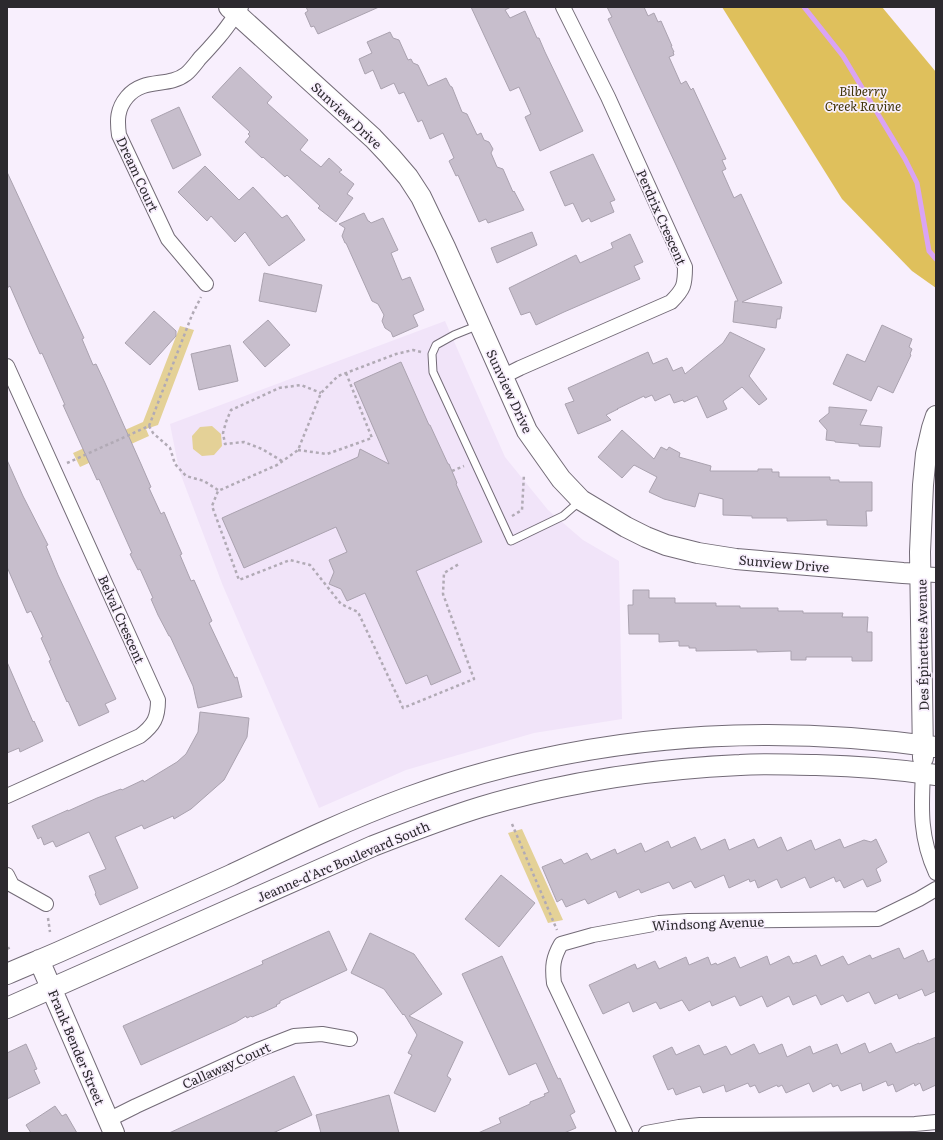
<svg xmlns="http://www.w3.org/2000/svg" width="943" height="1140" viewBox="0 0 943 1140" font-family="Literata,serif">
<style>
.built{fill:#f1e4f9}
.green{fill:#e4d197}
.forest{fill:#dfc05c}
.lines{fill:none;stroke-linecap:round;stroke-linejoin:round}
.stream{stroke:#daa4f4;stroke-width:5}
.building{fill:#c7becc;stroke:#aaa2af}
.lane-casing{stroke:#736b77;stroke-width:9}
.street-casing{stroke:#736b77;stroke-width:16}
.secondary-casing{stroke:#736b77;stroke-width:22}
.path{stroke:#b1aab5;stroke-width:2.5;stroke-dasharray:3 3;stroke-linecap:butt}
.lane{stroke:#fff;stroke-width:7}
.street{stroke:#fff;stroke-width:14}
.secondary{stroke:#fff;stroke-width:20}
.labels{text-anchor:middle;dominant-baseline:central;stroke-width:3.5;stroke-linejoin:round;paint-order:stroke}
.park-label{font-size:13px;font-style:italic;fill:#3e3205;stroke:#f8effd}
.street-label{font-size:13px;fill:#2c292e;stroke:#f8effd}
</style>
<rect width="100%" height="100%" fill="#f8effd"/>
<!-- built -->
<path class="built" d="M445,321l60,136 43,53 35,30 36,21 3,158 -88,14 -128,37 -87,38 -96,-222 -44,-116 -9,-46z"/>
<!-- green -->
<path class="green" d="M180,326l14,4 -36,95 -12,4 3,7 -69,31 -7,-14 70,-31z
M212,426l9,8 1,12 -8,9 -12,1 -9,-7 -1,-13 8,-9z
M522,829l41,91 -15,3 -40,-90z"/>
<!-- forest -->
<path class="forest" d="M722,7h160l54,65v216l-24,-17 -70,-72z"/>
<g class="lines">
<!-- stream -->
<path class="stream" d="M804,7l39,49 62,103 12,24 12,68 7,8"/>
</g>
<!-- building -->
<path class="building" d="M306,7h73l-61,27 -4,-8 -3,1 -6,-14 3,-2z
M471,7h40l-6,3 5,8 15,-7 12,27h2l6,14 38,79 -43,20 -15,-34 6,-3 -12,-27 -9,4z
M607,7h37l4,9 6,-3 4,9 3,-1 11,25h-1l3,6h-1l1,3 -5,2 12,27 5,-3 5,9 2,-2 33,71 -4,1 4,9 -4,2 12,27 7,-4 41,89 -40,19 40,5 -2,12h-3l-1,9 -43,-6 2,-21h3l-62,-136 -68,-146 4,-2z
M390,32l3,6 6,2 9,20 3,-1 2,4 5,2 10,21 18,-8 4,8 2,1 10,25 5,2 10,21 4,-2 3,7 5,2 4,7 -2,4 6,14 6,2 10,23 1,-1 10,19 -36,13 -2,-4 -7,3 -13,-29 -8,-18 -2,1 -7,-15 5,-3 -11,-25 -13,6 -8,-19 -4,2 -14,-30 -5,2 -5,-11 -13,6 -8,-19 -8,4 -6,-15 13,-6 -5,-11z
M240,67l32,30 -5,6 41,37 -8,10 21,17 8,-9 13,12 -3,2 15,12 -7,10 6,4 -17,24 -18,-14 2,-2 -33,-31 -2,2 -22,-20 -1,1 -17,-16 5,-6 -2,-2 2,-2 -38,-35z
M179,107l22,48 -28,14 -22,-49z
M593,154l22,46 -5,2 4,10 -23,10 -2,-4 -7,4 -9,-19 -8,3 -15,-34z
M205,166l34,34 14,-13 29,31 5,-3 18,25 -36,26 -24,-34 -10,10 -24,-26 -4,5 -29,-29z
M7,172l77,166 -2,1 11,26 3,-1 9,19 36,81 10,23 -2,1 12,26 3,-2 8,19 10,23 -2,1 11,26 3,-1 18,41 -3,2 26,55 2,-1 5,20 -44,11 -5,-22 -23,-50h-1l-11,-21 -7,-16 2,-1 -13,-29 -2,1 -8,-16 2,-1 -25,-56 -8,-18 -2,1 -34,-75h2l-23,-52 -2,1 -10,-22 -20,-46 -3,2z
M364,213l4,8h1l2,2 12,-5 15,32 -7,3 11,27 8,-3 14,33 -11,5 5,11 -25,11 -2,-5 -6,-4 -3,-7 2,-6 -6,-11 -6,-3 -26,-58h-1l-3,-7 3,-8 -6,-4z
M532,232l5,13 -40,18 -6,-15z
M630,234l13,28 -9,4 6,13 -76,33 -28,13 -6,-13 -9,3 -12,-27 67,-33 4,8 33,-15 -2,-5z
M264,273l58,12 -6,27 -57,-11z
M154,311l22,20v5l-26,29 -25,-22z
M268,320l22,25 -25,22 -22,-25z
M882,325l30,14 -3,8 3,2 -2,5 1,1 -18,38 -15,-7 -7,15 -38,-17 14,-30 18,8z
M730,332l35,17 -16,27 18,23 -8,6 -17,-18 -19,14 4,8 -20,9 -10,-22 -13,6 -1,-2 -9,3 -4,-9 -15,7 -3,-6 -7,3 -1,-2 -27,13h1l-12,6 5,5 -33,14 -13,-30 9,-3 -6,-13 80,-36 5,12 14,-6 6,13 9,-4 3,7 38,-31z
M230,345l8,36 -39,9 -8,-36z
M401,362l28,63h1l18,39h1l8,19 -1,1 26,58 -66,29 45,101 -30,13 -4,-10 -21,9 -41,-91 -18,8 -6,-12 -12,-5 5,-12 -5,-12 18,-8 -11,-25 -92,41 -22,-50 136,-61 2,-8 29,15 -35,-81z
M829,407l38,3 -7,15 22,2 -2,20 -21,-1v-2l-24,-2v-1l-9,-1 1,-10 -8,-9 10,-8z
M622,430l32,29 7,-12 6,3 2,-3 11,6 -1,4 32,9 -1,5h48v-2h14v3h7v5h51v3h9v2h33v29h-6l1,15 -40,-1v-5l-40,1v-3h-35v-2l-29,-1v-16l-24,-6 -4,14 -31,-8 -15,-7 8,-15 -23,-12 -12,13 -24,-21z
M7,460l16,36 25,49 -2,1 12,29 58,124 -11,5 4,8 -30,14 -11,-25 -1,1 -18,-41 2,-1 -10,-22 2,-1 -12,-26 -4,2 -20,-46z
M633,590h16v8h26v5h41v3h24v2h38v3h25v2h40l-1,4h26l-1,15h5v29h-20v-4h-46v3h-15v-9l-34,1v-2l-61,1v-3h-7v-2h-10v-5l-20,1v-8h-30l-1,-29h5z
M7,662l26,60 1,-1 9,20 -23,11 -1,-4 -12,5z
M200,712l49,6 -2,19 -23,43 -33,29 -17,10 -1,-3 -29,13 -2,-4 -27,12 23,51 -38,17 -5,-11 1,-1 -7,-17 17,-7 -17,-37 -33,15 -3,-6 -9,4 -3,-8 -3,2 -6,-13 36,-16v1l29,-13 24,-9 1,1 21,-10 1,2 33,-20 9,-8 12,-22z
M695,837l6,13 24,-11 4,11 25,-11 4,9 23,-11 6,14 24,-11 4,10 25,-11 4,9 20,-8 7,2 5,-3 11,23 -11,7 5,12 -14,6 -4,-8 -19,9 -4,-8 -4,2 -2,-5 -24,11 -5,-11 -24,11 -4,-9 -19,9 -3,-8 -5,2 -1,-3 -20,9 -5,-13 -29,13 -4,-7 -18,8 -4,-7 -28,11 -2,-4 -20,9 -3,-7 -28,13 -3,-5 -19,8 -4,-8 -5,3 -15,-35 19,-8 3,5 23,-11 4,7 24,-11 2,5 24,-11 4,9 23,-11 3,7z
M501,875l34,28 -36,44 -34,-28z
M329,931l18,39 -67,31v2l-4,2 1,1 -13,6 -12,5 -1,-1 -4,2 -1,-2 -10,6 -95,43 -18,-39 140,-62 -1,-3z
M370,933l44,21 28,40 -33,22 54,26 -16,34 4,3 -16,33 -41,-19 16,-34 2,-4 -4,-2 9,-18 -13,-21 -1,1 -19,-26 -33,-16z
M899,948l5,11 19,-9 5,12 8,-4v33l-11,5 -3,-7 -23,10 -2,-5 -22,10 -6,-12 -22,10 -4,-7 -22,10 -5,-10 -23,10 -4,-9 -22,11 -5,-11 -22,10 -5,-10 -23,10 -2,-5 -21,10 -7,-11 -22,9 -4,-7 -23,10 -4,-10 -26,12 -14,-29 46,-21 2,5 18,-8 4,8 27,-12 3,8 19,-8 3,8 5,-2 1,2 18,-8 5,11 27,-12 3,9 19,-9 4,8 4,-2 1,1 18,-8 5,11 22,-10 5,9 22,-10 2,4z
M502,956l56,123 2,-1 15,34 -5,3 6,13 -12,5h-86l23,-10 -2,-5 31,-14v-2l15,-6 -1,-2 5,-2 -13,-29 -27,12 -47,-101z
M936,1037v48l-13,6 -3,-8 -5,3 -1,-3 -18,9 -3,-8 -5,2 -2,-5 -23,10 -2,-8 -20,8 -3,-6 -5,2 -2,-4 -18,9 -4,-9 -23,10 -4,-8 -4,2 -1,-2 -18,8 -4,-8 -5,2 -2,-4 -22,9 -2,-7 -21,8 -3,-7 -24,9 -3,-7 -5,2 -15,-34 19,-9 4,8 23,-10 5,10 22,-9 5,9 23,-11 5,10 23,-10 5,13 23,-11 3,8 24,-10 4,10 24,-11 4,10 22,-10 5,10 23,-10v1z
M26,1044l9,20v1l2,4 -3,1 6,13 -33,16v-46z
M294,1076l18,39 -39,18h-104z
M389,1095l10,38h-78l-5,-18z
M55,1106l7,10 4,-2 11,19h-46l-5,-8z"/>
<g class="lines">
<!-- lane casing -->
<g class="lane-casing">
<path id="lane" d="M479,325l-25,10 -18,10 -4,9 1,18 78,169 52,-25 17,-15"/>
</g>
<!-- street casing -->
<g class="street-casing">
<path id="street" d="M206,284l-38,-45 -49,-104c-2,-15 -2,-26 8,-38 17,-20 41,-9 59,-23 5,-4 10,-11 14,-16 7,-7 13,-14 19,-21 8,-9 15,-20 22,-30
M7,366l151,334c0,18 -4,25 -18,36l-133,60
M502,377l18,-9 151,-66c13,-13 14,-17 14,-35l-77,-170 -45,-90
M920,574l16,1
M923,773c-2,37 -3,65 13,100
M7,875l5,10 34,19
M108,1120l28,-14 122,-56 36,-14 28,-2 28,5
M625,1133l-71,-150c-2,-17 -1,-25 7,-39l32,-9 66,-12 29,-2 190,-2 41,-20 17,-10
M646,1133l33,-6 21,-2 215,-1 21,-2"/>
</g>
<!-- secondary casing -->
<g class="secondary-casing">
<path id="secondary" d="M229,7l144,131 17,18 18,21 13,20 24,50 82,184 34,48 20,21 45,27 20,10 20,8 32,8 38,6 167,14 17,1
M923,758l-3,-206 3,-67 3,-31 6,-26 4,-12
M39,960l75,173
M7,974c18,-8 36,-15 54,-23 57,-25 113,-51 170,-76 57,-27 115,-55 175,-77 41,-15 84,-28 126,-37 132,-30 270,-33 404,-14
M7,1008l366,-162c36,-14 72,-28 108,-39 84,-25 172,-38 259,-42 25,-2 50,0 76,0 40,1 80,4 120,10"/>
</g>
<!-- path -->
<path class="path" d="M421,352l-8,-2 -17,4 -58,22 -17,17 -23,57 -21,15 -59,26 -6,15 27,74 51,-20 20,5 31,39 17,8 45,96 71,-29 -31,-85 1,-21 15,-9
M149,426l4,7 17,15 5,16 11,12 18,5 14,9
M298,450l29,4 45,-16 -26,-65
M282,461l-20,-12 -18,-7 -19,2 -2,-11 3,-11 5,-12 48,-22 22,-3 20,8
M67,463l82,-37 43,-111 9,-18
M452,471l12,-5
M512,516l10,-6 2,-36
M512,824l45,106
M48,918l2,14
M7,949l4,-2"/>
<!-- lane -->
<use href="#lane" class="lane"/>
<!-- street -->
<use href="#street" class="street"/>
<!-- secondary -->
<use href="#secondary" class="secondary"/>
</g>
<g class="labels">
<!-- park labels -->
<g class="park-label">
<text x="863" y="90">Bilberry<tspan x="863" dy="15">Creek Ravine</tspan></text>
</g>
<!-- street labels -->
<g class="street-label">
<text transform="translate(347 115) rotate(43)">Sunview Drive</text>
<text transform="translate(138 174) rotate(65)">Dream Court</text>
<text transform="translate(662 217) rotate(66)">Perdrix Crescent</text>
<text transform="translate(510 391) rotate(65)">Sunview Drive</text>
<text transform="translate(784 563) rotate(5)">Sunview Drive</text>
<text transform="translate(122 619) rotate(66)">Belval Crescent</text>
<text transform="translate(922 645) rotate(-91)">Des Épinettes Avenue</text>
<text transform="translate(343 861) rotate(-23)">Jeanne-d'Arc Boulevard South</text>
<text transform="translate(708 923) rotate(-2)">Windsong Avenue</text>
<text transform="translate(77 1047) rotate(67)">Frank Bender Street</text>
<text transform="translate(226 1065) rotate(-24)">Callaway Court</text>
</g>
</g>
<!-- border -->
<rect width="943" height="1140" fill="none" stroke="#2c292e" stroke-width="16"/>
</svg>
